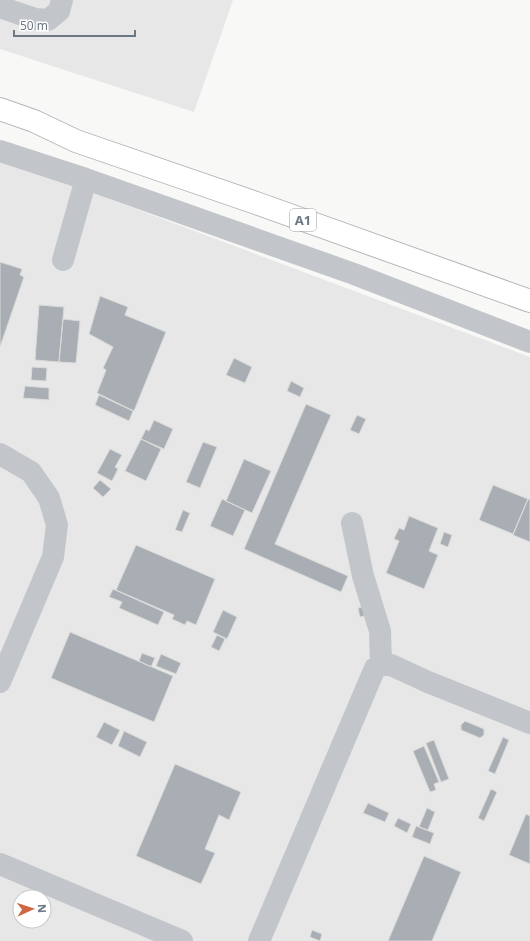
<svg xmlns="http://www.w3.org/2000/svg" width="530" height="941" viewBox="0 0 530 941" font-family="'Noto Sans',sans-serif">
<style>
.built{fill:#e6e7e6;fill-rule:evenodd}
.building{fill:#a8aeb4;stroke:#dadad8}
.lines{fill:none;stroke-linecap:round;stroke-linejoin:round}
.highway-casing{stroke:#b4b7ba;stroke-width:24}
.minor{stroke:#c2c5c9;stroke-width:22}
.highway{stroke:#fff;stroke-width:22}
.labels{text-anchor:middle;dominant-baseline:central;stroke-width:4;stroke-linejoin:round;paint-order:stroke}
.shield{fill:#fff;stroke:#97a0a8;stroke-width:1}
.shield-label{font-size:13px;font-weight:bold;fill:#6b7783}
</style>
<rect width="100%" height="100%" fill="#f8f8f6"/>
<!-- built -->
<path class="built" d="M0,0h233l-39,112 -194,-63z
M0,158l530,199v584h-530zM20,897h24v24h-24z"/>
<!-- building -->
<path class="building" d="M0,262l22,7 -2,6 4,2 -24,70z
M100,296l28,11 -3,8 41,17 -32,79 -37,-18 9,-23 -3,-2 10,-21 -24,-13z
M39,305l25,2 -5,55 -24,-2z
M63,319l17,2 -4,42 -17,-1z
M234,358l18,9 -7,16 -19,-8z
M32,367l15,1 -1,13 -15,-1z
M291,381l13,7 -4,9 -13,-6z
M25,386l24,2v12l-26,-2z
M99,395l34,16 -4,10 -34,-16z
M306,404l25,11 -56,129 73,32 -7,16 -97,-43z
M357,415l9,4 -7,15 -9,-4z
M154,420l19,9 -9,20 -23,-10 5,-10 3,2z
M141,439l20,10 -15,32 -21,-10z
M203,442l14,5 -17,41 -14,-6z
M110,449l12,6 -7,12 3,2 -6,12 -15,-8z
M244,459l27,12 -19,42 -26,-12z
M100,480l11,9 -8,8 -10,-9z
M493,485l35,14 -15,35 -34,-14z
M222,499l23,11 -12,26 -23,-10z
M528,499l2,1v42l-17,-7z
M183,510l7,3 -8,19 -7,-2z
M409,516l29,12 -9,23 9,4 -14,34 -38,-16 13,-32 -5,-2 5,-11 5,2z
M444,532l8,3 -4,12 -8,-3z
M136,545l79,34 -19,46 -9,-4 -2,4 -13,-6 2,-4 -58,-25z
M113,589l51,23 -6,13 -39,-17 3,-6 -13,-5z
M365,607l2,8 -7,2 -2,-9z
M223,610l14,7 -10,22 -14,-7z
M70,632l103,44 -19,46 -103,-44z
M217,635l8,4 -6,12 -8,-4z
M142,653l13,5 -4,9 -12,-6z
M161,654l20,9 -5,11 -20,-8z
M465,721l19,8v6l-4,3 -19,-8v-5z
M104,722l16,8 -8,15 -16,-8z
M124,731l23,11 -7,15 -22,-11z
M503,737l6,3 -14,34 -7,-3z
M434,740l15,39 -8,3 -15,-39z
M424,746l15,36 -5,2 2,6 -6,2 -17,-41z
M175,764l66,28 -12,28 -10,-5 -14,34 10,4 -14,31 -65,-28z
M491,789l6,3 -13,29 -6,-3z
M368,803l21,10 -4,9 -22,-9z
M427,808l8,4 -7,18 -9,-3z
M526,814l4,2v48l-21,-9z
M398,818l13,6 -4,9 -13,-7z
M416,826l18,7 -4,11 -18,-7z
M424,856l37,16 -29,69h-44z
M312,930l10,4 -2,7 -10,-4z"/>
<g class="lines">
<!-- highway casing -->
<g class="highway-casing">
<path id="highway" d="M0,109l34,12 42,20 180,62 274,98"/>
</g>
<!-- minor -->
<path class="minor" d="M0,7l35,12 13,1 11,-9 3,-11
M0,151l86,28 268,95 176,68
M63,260l23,-81
M0,454l31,18 18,26 8,27 -4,32 -53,125
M352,523l11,53 17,55 1,34
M0,864l182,77
M259,941l116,-273 6,-3h10l37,17 102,41"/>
<!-- highway -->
<use href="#highway" class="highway"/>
</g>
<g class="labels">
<!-- shield labels -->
<rect class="shield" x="290" y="209" width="26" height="22" rx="3"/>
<g class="shield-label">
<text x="303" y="220">A1</text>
</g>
</g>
<!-- north arrow -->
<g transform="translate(32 909) rotate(87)"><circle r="19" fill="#ffffff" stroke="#c4c9cd"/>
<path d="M0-3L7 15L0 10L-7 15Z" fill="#cd6842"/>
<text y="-6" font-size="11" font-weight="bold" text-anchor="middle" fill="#6b7783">N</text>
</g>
<!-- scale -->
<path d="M14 30v6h121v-6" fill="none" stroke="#6b7783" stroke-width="2"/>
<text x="20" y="30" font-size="12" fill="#6b7783" stroke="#ffffff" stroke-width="3" paint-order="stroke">50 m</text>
</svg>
